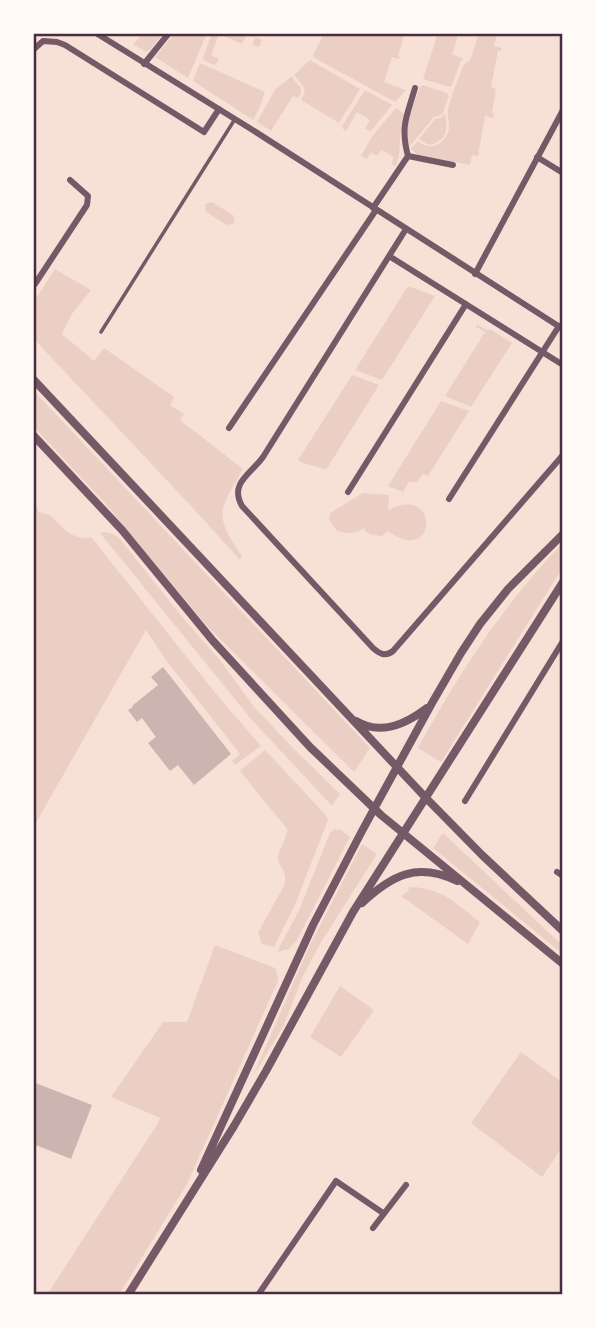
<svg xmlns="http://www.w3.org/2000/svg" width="596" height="1328" viewBox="0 0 596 1328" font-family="'Golos Text',sans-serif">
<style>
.green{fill:#ebcfc5}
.building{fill:#ccb4b1}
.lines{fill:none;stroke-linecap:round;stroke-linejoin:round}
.service{stroke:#755966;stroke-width:3.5}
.minor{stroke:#755966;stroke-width:6}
.tertiary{stroke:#755966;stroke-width:8}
.neatline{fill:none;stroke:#4a2c40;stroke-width:2.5}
</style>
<rect width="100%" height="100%" fill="#f7e1d7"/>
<!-- green -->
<path class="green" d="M143,33h20l-12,16 -5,3 -13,-8z
M175,33h32l-19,45 -33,-21z
M212,33h34l16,7 -3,7 -7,-2 3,-7 -8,-4 -5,10 -23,-10 -8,21 8,4 -2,4 -3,2 -11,-5v-3z
M324,33h81l-7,23 2,1 -1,2 -7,-2 -8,25 22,8 -11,12 -82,-45v-2z
M438,33h7l13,4 -6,17 12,5 -3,2 -9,24 -2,2 -27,-8z
M479,33h18l-3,13 7,2v3h-3l-7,36 5,2 -4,24 2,1 -1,4 -8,-2 -7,40 -6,-1 -2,10 -53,-10 -6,-7 7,-7c11,10 25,5 30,-9 3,-7 -1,-14 0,-21 1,-11 12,-36 16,-47l6,-4z
M310,60l50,29 -21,34 -38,-23 4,-9 -2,-5 -9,-11z
M200,63l65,29 -6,17 -6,11 -60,-39z
M292,76c4,11 14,9 6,22l-5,-2 -22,35 -14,-9 18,-32z
M423,85l24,8 2,3 -7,19 -8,2 -24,29c-9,-18 4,-41 10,-59z
M365,90l27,15 -21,26 -6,-2 5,-9 -13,-8 -11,19 -3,-2 -1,-3z
M396,108l9,7c-8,16 -2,35 -9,51l-5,-2 3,-7 -13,-7 -4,6 -6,-4 -4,7 -6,-3 12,-21z
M445,114c3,16 2,27 -16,31l-10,-6 16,-20 6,-1z
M212,202l21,13 2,8 -8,2 -21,-13 -1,-8z
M55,269l36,21 -19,24 -10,20 32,27 10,-13 70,49 -4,8 14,9 -4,6 63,49c-24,42 -30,45 -1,87l-2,4 -49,-54 -158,-168v-38l4,-3z
M408,286l27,10 -53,84 -27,-10z
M477,324l11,7 2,-2 22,14 -41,64 -26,-11 40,-64 -9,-5z
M352,375l27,10 -53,85c-10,-5 -19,-4 -28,-10z
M33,390l337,358 -16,24 -148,-147 -101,-122 -72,-77z
M441,401l28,10 -41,65 -5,-2 -6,8h-8l-6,10 -15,-6z
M363,493l26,2 -1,15c54,-27 48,58 0,21l-6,5 -10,-1 -7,-4 -1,-3c-10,6 -17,7 -28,2l-7,-11 1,-6z
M33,503l4,4 2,5 11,3 17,17 6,3 8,3 10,-1 126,158 44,51 -26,19 -3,-4 8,-7 -74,-94 -20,-30 -113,198z
M106,532l7,2 6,4 65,81 35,40 36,49 38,40 47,46 -8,12 -81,-87 -151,-186z
M563,543v24l-122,195 -23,-14c40,-73 86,-145 145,-205z
M265,750l59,63 4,7 -34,87 -20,40 -12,-3 -4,-11 27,-49v-9l-8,-17 11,-28 -48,-59z
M335,829l6,1 9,7 -53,103 -8,9 -12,3 22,-42 31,-77z
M443,833l120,113v8l-130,-106z
M362,844l15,10 -57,90 -18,34 -18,47 -32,53 56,-129z
M410,887c33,1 45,16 70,35l-12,22 -67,-48 6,-4z
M215,945l60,23 3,8v5l-91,203 -68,111h-72l111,-172 2,-5 -49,-21 52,-75h24z
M340,986l34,24 -33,47 -31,-20z
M521,1052l42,31v63l-21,31 -71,-54z"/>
<!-- building -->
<path class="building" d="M163,667l68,87 -37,31 -16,-20 -8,6 -22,-28 8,-6 -14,-19 -5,4 -9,-12 5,-3 -1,-1 26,-21 -7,-8z
M33,1082l59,23 -21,54 -38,-15z"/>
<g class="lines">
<!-- service -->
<path class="service" d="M101,332l134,-213"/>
<!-- minor -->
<path class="minor" d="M96,33l155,96 312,200
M33,50l10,-9 14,1 8,3 139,87 15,-23
M144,64l25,-31
M408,156l45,9
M537,157l26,16
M373,208l35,-52c-8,-30 -1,-40 7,-68
M406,229l-143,228c-12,17 -34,26 -21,49l131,142c7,6 12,9 20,3l170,-196
M389,256l174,109
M475,274l88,-164
M33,284h2l52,-79 1,-9 -18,-16
M229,428l147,-218
M348,492l118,-188
M449,499l110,-173
M465,801l98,-160
M557,872l6,4
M373,1228l33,-43
M258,1295l78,-114 47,32"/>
<!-- tertiary -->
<path class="tertiary" d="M33,379l393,419 56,57 81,76
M33,435l89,95 91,111 97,106 71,68 182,149
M356,721c25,15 50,3 71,-13
M362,903c30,-28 55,-41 95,-22
M201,1170l112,-245 49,-94 70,-128 29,-50 19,-29 28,-35 55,-55
M128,1295l106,-169 32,-55 87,-159 210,-330"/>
</g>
<!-- border -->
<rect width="596" height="1328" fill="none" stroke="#fffaf5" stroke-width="70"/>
<rect x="35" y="35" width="526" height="1258" class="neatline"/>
</svg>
